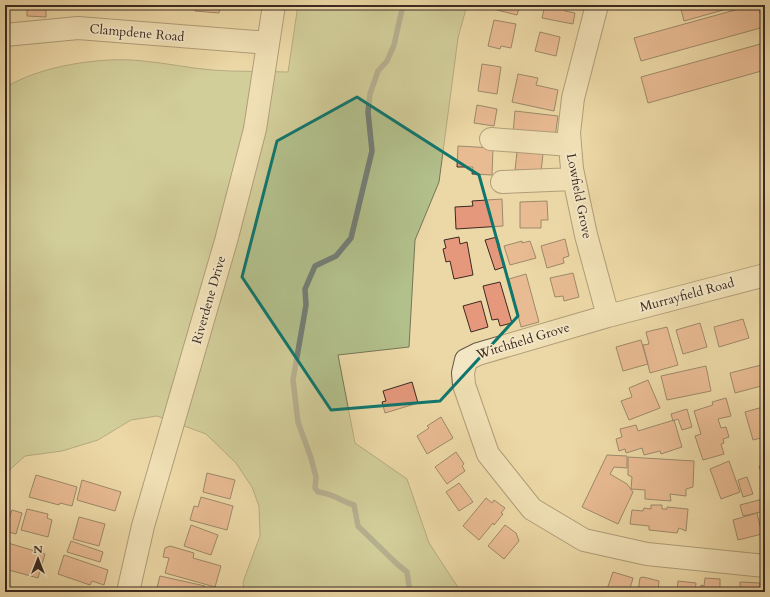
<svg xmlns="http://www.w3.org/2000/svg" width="770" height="597" viewBox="0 0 770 597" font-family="Cardo,serif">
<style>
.green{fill:#b2c08c;stroke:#767557}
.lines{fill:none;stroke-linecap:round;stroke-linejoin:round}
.stream{stroke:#747f77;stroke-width:5.5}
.building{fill:#e5987c;stroke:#3b2a22}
.minor-casing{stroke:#675643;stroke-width:24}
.minor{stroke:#f3e6c5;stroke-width:22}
.marked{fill:none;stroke:#0f766e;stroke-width:3;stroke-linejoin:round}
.labels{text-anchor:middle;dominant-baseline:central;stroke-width:4;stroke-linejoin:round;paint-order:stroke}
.street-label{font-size:13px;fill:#3b2a22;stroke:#f3e6c5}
</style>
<rect width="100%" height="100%" fill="#ecd8a6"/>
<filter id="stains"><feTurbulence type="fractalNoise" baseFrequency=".005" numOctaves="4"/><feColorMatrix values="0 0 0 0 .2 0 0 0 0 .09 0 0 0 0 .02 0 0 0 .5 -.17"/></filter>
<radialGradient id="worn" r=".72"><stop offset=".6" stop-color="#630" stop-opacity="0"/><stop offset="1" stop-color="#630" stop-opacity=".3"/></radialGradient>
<!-- green -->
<path class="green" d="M298,5h169l-9,33 -19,144 -24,58 -6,107 -71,8 17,88 52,36 22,64 32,49h-217l-1,-10 17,-46 -1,-30 -7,-19 -16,-24 -30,-29 -49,-18 -26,4 -33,20 -36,11 -37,5 -20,18v-386c33,-22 99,-32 138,-27 23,2 46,7 69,9 25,2 51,1 76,2z"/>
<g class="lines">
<!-- stream -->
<path class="stream" d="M403,5l-9,40 -7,16 -9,10 -8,23 -2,18 4,39 -21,87 -15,18 -21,10 -10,23 1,16 -13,75 5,42 13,36 5,19 -1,11 3,4c14,1 23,9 36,13l4,21 39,38 10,8 3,20"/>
</g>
<!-- building -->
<path class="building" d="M27,5h19v12l-19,-1z
M195,5h25l-1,8 -24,-2z
M498,5h22l-3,10 -20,-5z
M545,5h21l-1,6 10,2 -2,11 -31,-6z
M680,5h61l-57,16z
M753,5h5l6,22 -123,34 -7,-23z
M494,20l22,4 -5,24 -10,-2 -1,3 -12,-3z
M540,32l20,5 -4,19 -21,-5z
M764,43l1,27 -117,33 -7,-26z
M482,64l19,3 -4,27 -19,-3z
M518,74l20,4 -2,7 22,5 -4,21 -42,-9z
M477,105l20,4 -3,17 -20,-3z
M515,111l43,5 -3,21 -42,-4z
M458,146l35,2 -1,27 -20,-1 1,-7h-16z
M517,152l26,2 -2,18 -26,-2z
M502,199l1,27 -47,3 -1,-22 18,-1 -1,-5z
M547,201l1,19h-7v8h-21v-26z
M459,237l1,7 7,-2 6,33 -19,4 -4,-18 -4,1 -3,-13 3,-1 -2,-8z
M497,237l3,9 -2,1 6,20 -9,3 -10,-30z
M565,239l4,17 -6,2 1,5 -17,5 -6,-22z
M522,241v2l8,-2 6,17 -26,7 -6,-19z
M573,273l6,24 -15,4 -1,-5 -8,1 -5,-19z
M526,274l13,48 -18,5 -12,-48z
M500,282l12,41 -12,3 -2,-7 -6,1 -9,-34z
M481,301l7,26 -17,5 -8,-26z
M743,319l6,19 -30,9 -5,-20z
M700,323l7,24 -24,7 -7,-24z
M667,327l11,38 -28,8 -7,-28 6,-1 -3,-12z
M641,340l7,24 -25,7 -7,-24z
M765,364v21l-30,8 -5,-20z
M706,366l5,25 -44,9 -6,-24z
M648,380l12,28 -31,12 -8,-19 11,-4 -3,-9z
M412,382l6,21 -33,10 -3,-11 4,-1 -3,-10z
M726,398l5,18 -13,3 3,9 5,-1 3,10 -6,2 1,4 -3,1 3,10 -21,6 -8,-24 6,-2 -7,-23 19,-6 -1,-3z
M764,402l1,35 -12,3 -8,-28 18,-5z
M687,409l5,18 -10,3 -4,-11 -5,2 -2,-7z
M441,417l12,21 -26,16 -10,-18 12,-8 -2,-2z
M674,420l8,27 -21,7 -1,-3 -16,4 -2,-7 -16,5 -1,-4 -6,2 -3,-12 6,-2 -2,-8 16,-4 2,6z
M456,452l8,12 -2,2 3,5 -18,13 -12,-17z
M607,455l20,1v12l-13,-1 -4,7 17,10 6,8 -15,32 -36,-17z
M628,457l66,4 -1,26 -7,2v7l-16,-2 1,7 -26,-2v-9l-14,-1 1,-12 -4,-2z
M729,461l11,31 -19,7 -11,-30z
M765,464v22l-6,-20z
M207,473l28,7 -5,19 -27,-7z
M36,475l41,12 -5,19 -12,-3 -1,2 -30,-8z
M747,477l6,17 -10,3 -5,-17z
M82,480l39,12 -6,19 -38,-11z
M459,483l14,19 -14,9 -13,-19z
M765,486v13h-2l-3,-11z
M201,497l32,9 -6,24 -37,-10 4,-14 4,1z
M486,498l6,5 2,-3 11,8 -4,5 2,1 -9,11 -1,-2 -14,17 -16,-14z
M763,499h2v30h-2l2,-18 -22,5 -3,-11z
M651,505h11v4h5v-2l21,2 -2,22 -7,-3 -2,5 -28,-3v-4l-19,-2 2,-14 11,1 1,-3 7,1z
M27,509l21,5 -1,4 5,2 -4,17 -27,-7z
M12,510l10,3 -6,21 -11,-3z
M757,513l5,21 -24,6 -5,-20z
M79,517l26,7 -6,22 -26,-7z
M191,525l27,10 -7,20 -27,-9z
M505,525l11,8 3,8 -15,18 -16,-13z
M71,541l32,11 -3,10 -33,-10z
M8,543l37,11 -7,24 -33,-9v-16z
M170,546l24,7 -1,5 28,8 -6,21 -50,-14 4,-15 -6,-1 2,-9z
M64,555l44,15 -4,15 -12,-4 -2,4 -32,-11z
M613,572l20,6 -4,14h-23z
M160,576l45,10 -1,6h-48z
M643,577l16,4 -1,11h-20l2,-14z
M705,578l15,1v13h-20l1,-7 3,1z
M678,581l18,2 -1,9h-18z
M765,581v11h-25v-10l20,1v6l5,1z"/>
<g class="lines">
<!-- minor casing -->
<g class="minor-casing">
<path id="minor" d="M597,5l-24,93 -4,35 3,36 14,66 22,81
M5,35l73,-7 190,15
M491,139l79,6
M502,182l72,-3
M765,275l-157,41 -130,38 -12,6 -3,13 1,12 24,69 44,55 52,31 63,14 118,12
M128,592l15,-66 83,-285 29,-112 19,-124"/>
</g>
<!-- minor -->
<use href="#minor" class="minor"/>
</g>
<!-- marked area -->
<path d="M0 0H770V597H0ZM357,97l122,78 39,141 -78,85 -109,9 -89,-133 35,-136z" fill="#ecd8a6" fill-opacity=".55" fill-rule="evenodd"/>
<path class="marked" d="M357,97l122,78 39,141 -78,85 -109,9 -89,-133 35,-136z"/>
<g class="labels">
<!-- street labels -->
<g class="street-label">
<text transform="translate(137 33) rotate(5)">Clampdene Road</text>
<text transform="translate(579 196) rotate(79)">Lowfield Grove</text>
<text transform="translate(687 295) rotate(-15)">Murrayfield Road</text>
<text transform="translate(209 300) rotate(-74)">Riverdene Drive</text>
<text transform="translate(523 341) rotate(-17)">Witchfield Grove</text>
</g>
</g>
<!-- margin -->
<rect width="770" height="597" fill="none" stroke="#ecd8a6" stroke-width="20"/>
<rect x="6" y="6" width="758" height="585" fill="none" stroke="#3b2a22" stroke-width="2"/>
<rect x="10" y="10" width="750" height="577" fill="none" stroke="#3b2a22"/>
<!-- north arrow -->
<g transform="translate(38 559)" stroke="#f3e6c5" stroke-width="3" paint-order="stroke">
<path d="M0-3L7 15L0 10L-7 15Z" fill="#3b2a22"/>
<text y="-6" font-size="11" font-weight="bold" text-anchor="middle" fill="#3b2a22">N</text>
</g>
<rect width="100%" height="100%" filter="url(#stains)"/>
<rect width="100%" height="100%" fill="url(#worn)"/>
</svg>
